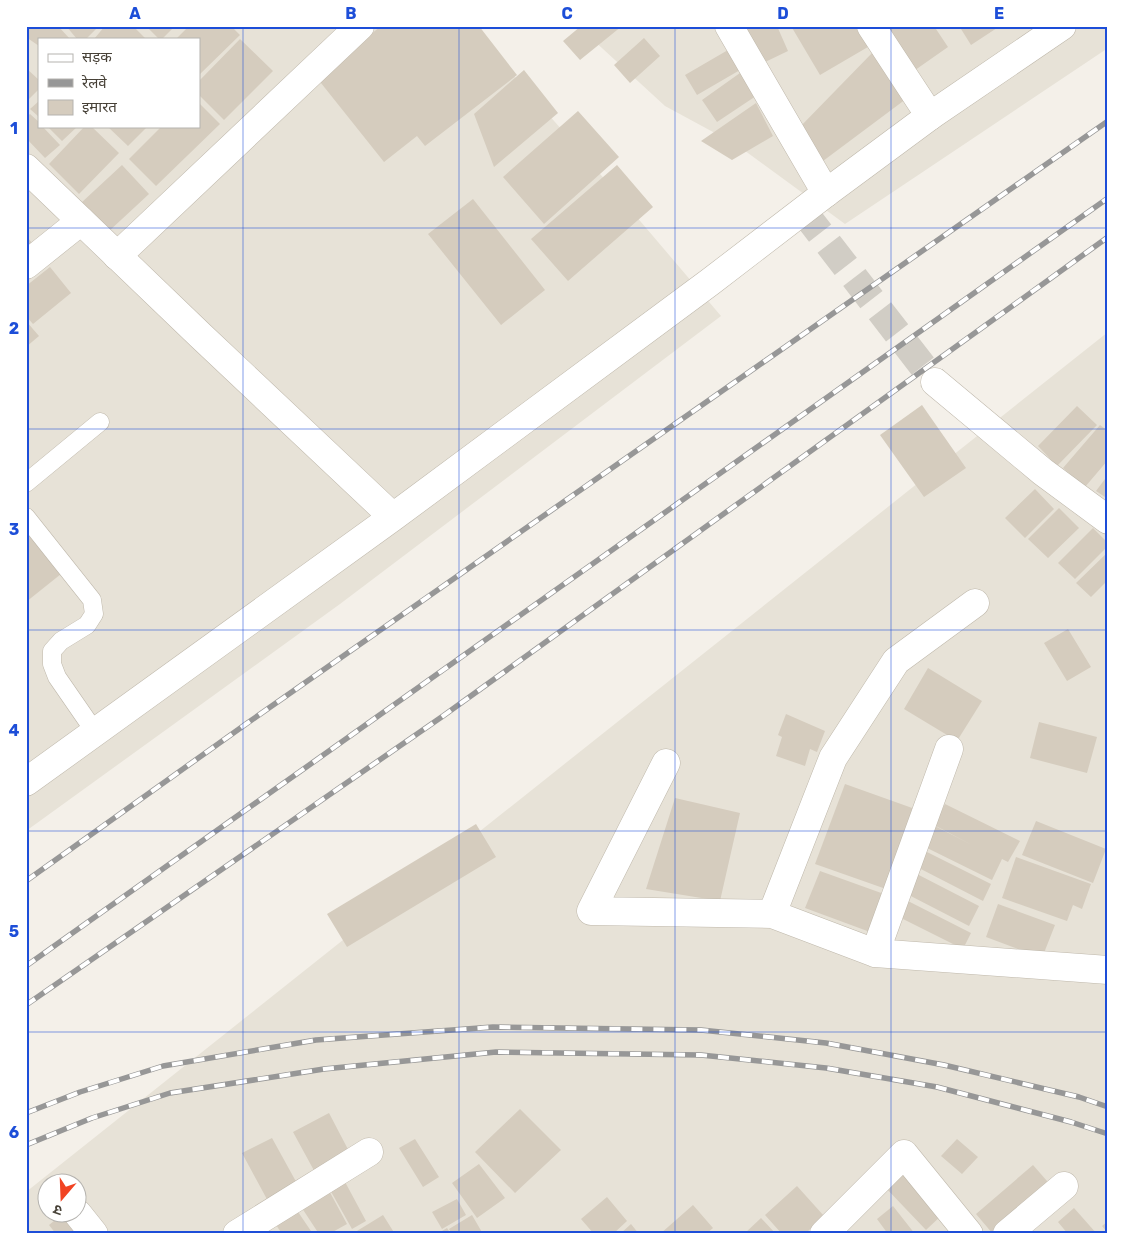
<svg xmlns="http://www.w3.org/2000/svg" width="1134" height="1260" viewBox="0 0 1134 1260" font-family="Rubik,'Noto Sans Devanagari',sans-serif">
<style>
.residential{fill:#e7e2d7;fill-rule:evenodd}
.building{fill:#d5ccbe}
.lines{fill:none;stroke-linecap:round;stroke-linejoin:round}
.minor-tunnel{stroke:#d1cdc5;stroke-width:28;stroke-dasharray:28 14;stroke-linecap:butt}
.service-casing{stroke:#bfb8ab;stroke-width:19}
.minor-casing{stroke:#bfb8ab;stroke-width:29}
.tertiary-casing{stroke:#bfb8ab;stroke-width:29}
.service{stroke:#fff;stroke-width:18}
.minor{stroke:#fff;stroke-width:28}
.tertiary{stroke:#fff;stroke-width:28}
.rail-casing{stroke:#979797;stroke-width:5.5}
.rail{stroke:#fff;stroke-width:4;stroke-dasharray:11;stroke-linecap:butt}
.grid{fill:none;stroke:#1d4ed8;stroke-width:1;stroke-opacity:0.55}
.neatline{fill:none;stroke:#1d4ed8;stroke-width:2}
.grid-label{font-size:16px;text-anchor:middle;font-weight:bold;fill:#1d4ed8}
</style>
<rect width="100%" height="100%" fill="#f4f0e9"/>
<!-- residential -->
<path class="residential" d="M26,26h444l108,122 143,168 -381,288 -314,227zM39,39h160v87h-160z
M578,26h530v22l-263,176 -108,-79 -72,-39z
M1108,332v902h-1082v-42zM48,1182h30v30h-30z"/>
<!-- building -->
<path class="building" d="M27,26h31l12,13h-31v7l-13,-9v-8z
M66,26h33l-13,13h-9z
M105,26h28l13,13h-52z
M146,26h29l-13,13h-3z
M189,26h42l9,9 -41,40v-36h-23z
M381,26h98l38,49 -92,71 -8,-10 -33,26 -67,-84z
M581,26h41l-42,34 -17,-19z
M742,26h35l11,25 -27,13z
M791,26h72l10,18 -53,31z
M876,26h58l14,21 -40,28z
M965,26h35l-29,19 -10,-16z
M644,38l16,18 -30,27 -16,-18z
M240,39l33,32 -49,49 -25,-25v-14z
M728,50l12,20 -43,25 -12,-20z
M874,51l32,48 -83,62 -25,-32z
M26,68l13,12v9l-13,13z
M524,70l34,43 -64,54 -20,-53z
M740,73l16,23 -39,26 -15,-22z
M39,101v16l-9,-8z
M199,103l21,21 -64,62 -27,-27 33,-33h37z
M756,103l17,33 -41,24 -31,-19z
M578,111l41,46 -75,67 -41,-47z
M30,114l9,8v4h3l18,19 -15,13 -19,-20v-21z
M47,126h31l-16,15z
M85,126h6l28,27 -40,41 -30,-30z
M107,126h41l-20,20z
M122,165l27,29 -41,38 -27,-29z
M617,165l36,42 -85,74 -37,-42z
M473,199l72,91 -44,35 -73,-91z
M26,236l8,9 -8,6z
M50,267l21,26 -38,31 -7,-8v-30z
M26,321l13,15 -13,11z
M922,405l44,63 -42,29 -44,-62z
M1077,406l20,19 -40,41 -19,-20z
M1100,425l8,6v29l-23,27 -22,-19z
M1108,475v24l-12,-8z
M1035,489l19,20 -29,29 -20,-20z
M1059,508l20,20 -31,30 -20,-19z
M1093,528l15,15v3l-33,33 -17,-16z
M26,531l35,43 -35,28z
M1108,552v28l-17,17 -15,-14z
M1068,629l23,38 -24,14 -23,-38z
M928,668l54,33 -25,40 -53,-32z
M786,714l39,17 -8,21 -7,-3 -5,17 -29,-10 6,-19 -4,-2z
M1039,722l58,15 -10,36 -57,-15z
M845,784l70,25 -29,80 -71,-25z
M675,798l65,15 -20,88 -74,-12z
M945,804l75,37 -12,21 -6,-3 -10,21 -71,-35 10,-21 41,21 -38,-20z
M1036,821l70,28 -13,34 -71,-28z
M476,824l20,33 -149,90 -20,-33z
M923,850l68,34 -8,17 -68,-35z
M1016,857l75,27 -9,25 -9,-4 -6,16 -65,-23z
M820,871l64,23 -14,38 -65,-24z
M913,872l66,34 -10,20 -66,-34z
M906,900l65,33 -8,16 -66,-33z
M998,904l57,21 -13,33 -56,-21z
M520,1109l41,41 -46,43 -40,-41z
M329,1113l23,44 -35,19 -24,-44z
M272,1138l27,49 -30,16 -27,-50z
M415,1139l24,38 -16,10 -24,-39z
M957,1139l21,18 -16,17 -21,-18z
M479,1164l26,34 -28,20 -25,-35z
M1033,1165l21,24 -54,45h-7l-17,-20z
M902,1170l41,44 -17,16 -42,-44z
M344,1180l22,41 -14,8 -23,-41z
M326,1185l21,39 -18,10h-10l-23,-35z
M797,1186l27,30 -19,18h-23l-17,-19z
M607,1197l20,24 -14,13h-19l-13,-15z
M457,1199l9,16 -24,14 -10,-17z
M292,1203l21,31h-31l-11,-17z
M693,1205l20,23 -7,6h-46z
M893,1206l22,28h-27l-11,-15z
M1074,1208l23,26h-29l-10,-12z
M65,1212l20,22h-29l-7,-9z
M383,1215l12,19h-43z
M472,1215l11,19h-31l-3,-5z
M761,1218l15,16h-32z
M1108,1221v12l-6,-7z
M631,1224l8,10h-19z
M447,1228l4,6h-14z"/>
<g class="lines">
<!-- minor-tunnel -->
<path class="minor-tunnel" d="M803,211l132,171"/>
<!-- service casing -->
<g class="service-casing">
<path id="service" d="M26,483l74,-61
M26,517l66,83 2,14 -7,11 -26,16 -9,10v13l5,13 38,55"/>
</g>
<!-- minor casing -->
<g class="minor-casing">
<path id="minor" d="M729,26l97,167
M871,26l59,90
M117,256l243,-230
M26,265l55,-44
M935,382l108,90 65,48
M666,763l-75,148 181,3 103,39 233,17
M772,914l61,-156 63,-97 79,-58
M875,953l74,-204
M78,1214l16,20
M237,1234l132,-82
M824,1234l80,-80 65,80
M1007,1234l57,-48"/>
</g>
<!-- tertiary casing -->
<g class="tertiary-casing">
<path id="tertiary" d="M26,168l175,168 192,181
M26,782l367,-265 317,-235 116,-89 104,-77 132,-90"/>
</g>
<!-- service -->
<use href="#service" class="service"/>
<!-- minor -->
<use href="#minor" class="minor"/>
<!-- tertiary -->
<use href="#tertiary" class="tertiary"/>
<!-- rail casing -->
<g class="rail-casing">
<path id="rail" d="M26,881l220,-157 862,-603
M26,966l1082,-768
M26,1005l417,-289 665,-479
M26,1113l54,-21 83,-26 153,-26 177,-13 208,3 125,13 118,22 135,32 29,10
M26,1145l66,-27 78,-25 154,-24 172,-17 205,3 125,13 111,19 134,35 37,12"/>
</g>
<!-- rail -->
<use href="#rail" class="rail"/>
</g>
<!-- grid -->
<path class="grid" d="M243,26v1208M459,26v1208M675,26v1208M891,26v1208M26,228h1082M26,429h1082M26,630h1082M26,831h1082M26,1032h1082"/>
<!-- border -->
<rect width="1134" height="1260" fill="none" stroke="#ffffff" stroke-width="55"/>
<!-- legend -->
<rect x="38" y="38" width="162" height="90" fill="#ffffff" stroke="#b5b3af"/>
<rect x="48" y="54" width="25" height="8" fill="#ffffff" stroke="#b5b3af"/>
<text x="82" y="62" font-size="15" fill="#474137">सड़क</text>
<rect x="48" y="79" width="25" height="8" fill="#979797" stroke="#b5b3af"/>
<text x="82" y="88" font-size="15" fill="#474137">रेलवे</text>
<rect x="48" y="100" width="25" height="15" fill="#d5ccbe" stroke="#b5b3af"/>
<text x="82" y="112" font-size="15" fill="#474137">इमारत</text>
<!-- north arrow -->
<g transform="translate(62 1198) rotate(199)"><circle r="24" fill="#ffffff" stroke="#b5b3af"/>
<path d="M0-4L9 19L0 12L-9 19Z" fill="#f14322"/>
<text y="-8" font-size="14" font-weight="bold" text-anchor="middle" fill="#474137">उ</text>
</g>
<rect x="28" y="28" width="1078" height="1204" class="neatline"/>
<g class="grid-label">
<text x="135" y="19">A</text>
<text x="351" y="19">B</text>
<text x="567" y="19">C</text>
<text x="783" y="19">D</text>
<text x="999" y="19">E</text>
<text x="14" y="134">1</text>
<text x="14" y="334">2</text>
<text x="14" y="535">3</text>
<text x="14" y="736">4</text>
<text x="14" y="937">5</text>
<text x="14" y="1138">6</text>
</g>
</svg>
